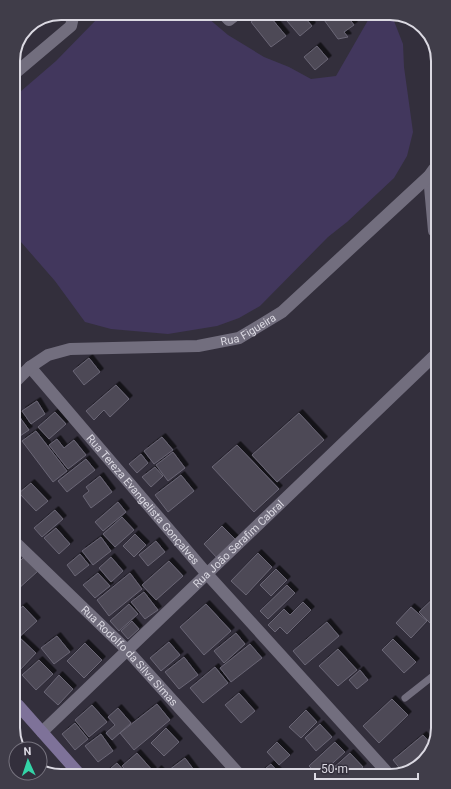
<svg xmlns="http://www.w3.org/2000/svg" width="451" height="789" viewBox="0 0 451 789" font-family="Roboto,sans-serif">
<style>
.green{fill:#42375d}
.building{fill:#4d4957;stroke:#6a6675;filter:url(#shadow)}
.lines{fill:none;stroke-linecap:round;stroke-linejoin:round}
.service{stroke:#726e7e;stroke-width:7}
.minor{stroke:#726e7e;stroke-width:12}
.secondary{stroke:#7e7299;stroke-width:12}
.labels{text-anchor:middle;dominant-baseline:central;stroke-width:3.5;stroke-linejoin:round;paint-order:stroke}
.street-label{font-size:11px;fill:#dbd9e2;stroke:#332f3c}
.rim{fill:none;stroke:#dbd9e2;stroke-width:2}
</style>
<defs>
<filter id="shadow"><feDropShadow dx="3.5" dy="-3.5" stdDeviation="0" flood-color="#0009"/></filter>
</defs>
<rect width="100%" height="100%" fill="#332f3c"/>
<!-- green -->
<path class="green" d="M108,13h94l26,22 36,22 25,10 22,12 25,-3 35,-61 23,6 9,23 1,23 9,65 -6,24 -13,22 -47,44 -19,15 -68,69 -21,12 -22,8 -49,8 -57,-5 -26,-7 -30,-41 -41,-47 -1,-136 43,-37 40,-41z"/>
<!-- building -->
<path class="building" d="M262,13h5l19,23 -15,11 -20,-25z
M280,13h21l11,13 -12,10z
M319,13h26l9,12 -10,7 4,5 -10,2z
M317,46l11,13 -13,11 -11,-13z
M89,358l11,14 -16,13 -11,-14z
M116,385l13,14 -19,18 -6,-7 -10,10 -8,-9z
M37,401l8,13 -14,10 -9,-13z
M16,412l13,18 -12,8 -1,-2z
M55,412l11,12 -17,15 -11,-12z
M299,413l25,27 -47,42 -25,-27z
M36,431l31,40 -14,11 -31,-41z
M162,437l11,13 -19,14 -10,-13z
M57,439l7,9 10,-8 12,15 -18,14 -19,-24z
M237,445l42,44 -25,23 -42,-45z
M173,452l12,16 -17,13 -12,-16z
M141,454l7,9 -11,10 -8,-9z
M86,459l9,11 -28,22 -9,-11z
M155,467l8,9 -12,11 -9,-10z
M181,475l13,16 -26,21 -13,-17z
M100,476l12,16 -21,16 -8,-12 6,-5 -3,-4z
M31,483l17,18 -12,10 -17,-18z
M118,502l8,10 -23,19 -8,-9z
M55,510l8,9 -21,18 -8,-9z
M122,517l12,13 -19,17 -12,-13z
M222,526l15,15 -19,18 -14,-15z
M56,528l14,16 -11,10 -15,-16z
M135,534l11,11 -12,12 -11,-11z
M101,537l10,14 -18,14 -11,-14z
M156,541l9,11 -17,14 -9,-11z
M258,553l14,14 -26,28 -15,-14z
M80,554l9,11 -14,11 -8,-11z
M25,556l13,15 -21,19v-26z
M111,557l12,14 -12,11 -12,-14z
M169,561l14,15 -27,24 -14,-15z
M276,569l11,11 -16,16 -11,-11z
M98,573l12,13 -15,12 -12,-13z
M130,573l12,16 -33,27 -12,-16z
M287,585l8,8 -27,26 -8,-8z
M144,592l14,18 -13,9 -14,-17z
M437,595v34h-1l-17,-17z
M303,602l8,8 -24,24 -7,-7 -5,5 -7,-7 16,-16 6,6z
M129,604l9,10 -19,17 -9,-10z
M206,604l25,27 -27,24 -24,-28z
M23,606l14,15 -20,18v-28z
M411,607l16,14 -16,17 -15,-15z
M132,621l7,8 -11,10 -7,-8z
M327,622l12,14 -34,29 -12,-14z
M236,633l9,11 -21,19 -10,-12z
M57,636l13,16 -16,12 -13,-16z
M20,638l16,15 -18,19 -1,-31z
M393,639l23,23 -12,11 -22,-23z
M169,642l11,13 -19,16 -11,-13z
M85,643l17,17 -18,18 -17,-17z
M250,644l12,14 -31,24 -11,-14z
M338,649l19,21 -19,16 -19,-20z
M184,657l14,18 -19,14 -14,-17z
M39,660l14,14 -17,16 -14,-15z
M215,667l13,16 -25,20 -13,-15z
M360,670l8,10 -11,9 -8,-9z
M59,675l14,14 -15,16 -14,-13z
M239,693l16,18 -14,12 -16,-18z
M392,699l16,16 -29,28 -16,-17z
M157,704l13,16 -36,30 -14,-17z
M92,705l15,17 -18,15 -14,-17z
M118,708l13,15 -19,17 -6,-7 9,-8 -7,-8z
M306,710l11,12 -16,16 -12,-11z
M75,723l13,16 -13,11 -13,-16z
M320,724l12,13 -16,14 -11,-13z
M166,728l13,14 -15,14 -13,-13z
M101,734l12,17 -15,11 -13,-16z
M423,735l10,11 -3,8 -19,17h-9l-9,-11z
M277,742l13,13 -11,10 -12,-13z
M335,742l10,10 -22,20h-8l-6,-6z
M137,753l16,18 -5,4h-18l-8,-9z
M350,753l13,14 -6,5h-25l-1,-2z
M185,758l12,16h-25l-3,-4z
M117,763l9,10 -2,2h-18l-2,-1z
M271,764l8,9h-19z
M158,769l5,5 -11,1z"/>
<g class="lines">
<!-- service -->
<path class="service" d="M405,698l33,-26"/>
<!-- minor -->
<g class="minor">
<path d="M222,13l7,7 9,-7"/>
<path d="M13,75l58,-49 2,-9 -3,-4"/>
<path d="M429,176l5,55"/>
<path id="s1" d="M30,367l177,207 179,197"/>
<path id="s2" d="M15,382l15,-15 18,-12 22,-6 128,-3 41,-8 43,-26 147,-136 5,-7"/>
<path id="s3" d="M16,543l111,107 111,123"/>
<path id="s4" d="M42,732l393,-377"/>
</g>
<!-- secondary -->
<path class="secondary" d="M18,705l63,71"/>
</g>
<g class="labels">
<!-- street labels -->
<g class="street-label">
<text stroke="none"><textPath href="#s2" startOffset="247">Rua Figueira</textPath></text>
<text stroke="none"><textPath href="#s1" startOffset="174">Rua Tereza Evangelista Gonçalves</textPath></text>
<text stroke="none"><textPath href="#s4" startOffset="272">Rua João Serafim Cabral</textPath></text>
<text stroke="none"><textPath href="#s3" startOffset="160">Rua Rodolfo da Silva Simas</textPath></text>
</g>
</g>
<!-- crop -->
<path d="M0 0H451V789H0ZM61 20H390A41 41 0 0 1 431 61V728A41 41 0 0 1 390 769H61A41 41 0 0 1 20 728V61A41 41 0 0 1 61 20Z" fill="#403d49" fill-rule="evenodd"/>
<path class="rim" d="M61 20H390A41 41 0 0 1 431 61V728A41 41 0 0 1 390 769H61A41 41 0 0 1 20 728V61A41 41 0 0 1 61 20Z"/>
<!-- north arrow -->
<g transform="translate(28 761) rotate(357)"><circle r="19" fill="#332f3c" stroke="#76737e"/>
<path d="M0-3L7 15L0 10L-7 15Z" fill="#34d4a7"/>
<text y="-6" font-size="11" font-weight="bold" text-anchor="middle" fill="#dbd9e2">N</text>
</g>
<!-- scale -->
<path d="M315 773v6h103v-6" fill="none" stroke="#dbd9e2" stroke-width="2"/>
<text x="321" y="773" font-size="12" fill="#dbd9e2" stroke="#332f3c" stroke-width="3" paint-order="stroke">50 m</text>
</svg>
